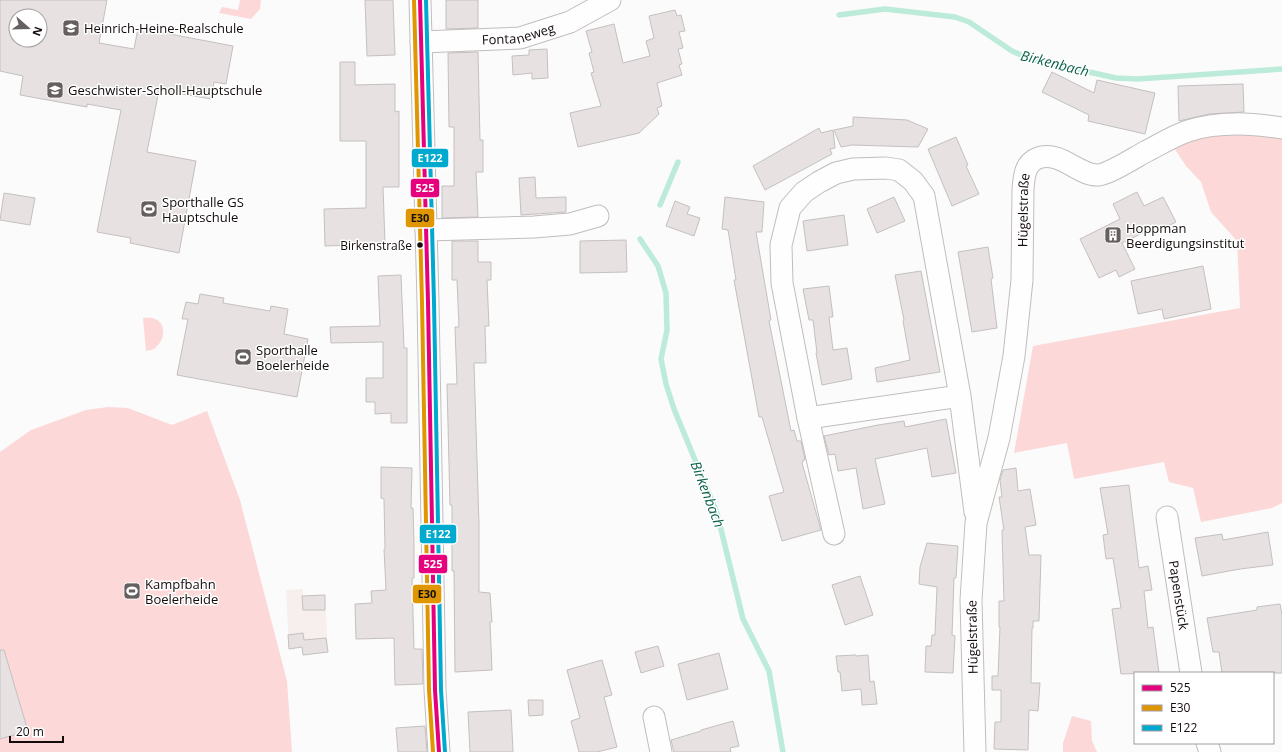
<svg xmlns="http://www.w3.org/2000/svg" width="1282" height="752" viewBox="0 0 1282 752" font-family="'Open Sans',sans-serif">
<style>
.built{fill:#f7eeee}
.green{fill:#fcd9d8}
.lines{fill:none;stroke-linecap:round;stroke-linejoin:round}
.stream{stroke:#bdebd9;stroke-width:5.5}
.building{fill:#e7e1e1;stroke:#c5c0c0;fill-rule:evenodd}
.minor-casing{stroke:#c2bdbd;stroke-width:23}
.minor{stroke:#fefefe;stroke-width:21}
.bus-1-casing{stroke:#fff;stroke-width:7}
.bus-2-casing{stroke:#fff;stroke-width:7}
.bus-3-casing{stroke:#fff;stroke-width:7}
.bus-1{stroke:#e5007d;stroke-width:4}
.bus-2{stroke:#e09601;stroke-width:4}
.bus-3{stroke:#00a9ce;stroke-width:4}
.bus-dot{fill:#140b0b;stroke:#fff;stroke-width:1.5}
.labels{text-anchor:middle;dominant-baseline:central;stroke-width:3;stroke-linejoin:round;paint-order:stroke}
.bus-label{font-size:12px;fill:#140b0b;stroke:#fff;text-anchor:end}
.poi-label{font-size:13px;fill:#140b0b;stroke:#fff;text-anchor:start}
.street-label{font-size:13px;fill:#140b0b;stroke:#fff}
.water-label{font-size:14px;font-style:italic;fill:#0b614b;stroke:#fff}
.line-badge{stroke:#fff;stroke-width:1.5}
.badge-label{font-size:11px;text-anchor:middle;font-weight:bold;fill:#fff}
.pale-badge-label{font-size:11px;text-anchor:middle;font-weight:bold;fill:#111}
</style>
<rect width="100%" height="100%" fill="#fbfbfb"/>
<!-- built -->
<path class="built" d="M303,589v7l22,-1 3,57 -25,3 -1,-8 -13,2 -3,-59z"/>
<!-- green -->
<path class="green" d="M240,0h21l-1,9 -9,10 -32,-6 3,-6 16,3z
M1282,128v375l-10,5 -71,14 -8,-34 -24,-6 -5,-20 -90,17 -7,-36 -53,10 19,-107 207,-38 -3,-67 -26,-29 -10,-30 -15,-16 -18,-27z
M143,318c3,0 6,-1 9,0 15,3 14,22 3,30 -2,2 -6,2 -9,3z
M108,407l20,1 44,17 35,-14 33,89 47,181 5,71h-292v-300l31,-22 55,-20z
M1072,716l19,5 1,20 5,11h-34v-9z"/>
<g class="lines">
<!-- stream -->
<path class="stream" d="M839,15l46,-6 70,8 14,5 43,29 18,8 86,19 22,1 144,-10
M660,205l18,-43
M640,239l18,27 8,27 1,37 -6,29 5,25 8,25 43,104 26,106 26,52 14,81"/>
</g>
<!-- building -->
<path class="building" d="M0,0h107l-8,43 35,6 4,-21 95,18 -7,38 -12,-2 -3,17 -52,-9 -12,62 49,9 -17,92 -49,-10 1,-5 -34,-6 24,-122 -34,-6v3l-67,-12 3,-19 -23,-5zM16,16h24v24h-24z
M365,0h28l2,55 -28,1z
M446,0h32v28l-32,1z
M675,10l2,6 4,-1 4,16 -6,1 4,16 -5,1 4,15 -3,1 3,10 -25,8 5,23 -5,2 2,6 -20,19 -61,14 -8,-34 31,-7 -10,-33 3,-1 -5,-19 3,-1 -6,-21 28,-7 9,39 27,-7 -4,-15 8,-3 -5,-22z
M547,49l1,29 -16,1v-6l-19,2 -1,-19 17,-1v-5z
M478,52l2,88h3v32h-7l2,45 -36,1v-32h12v-59h-5l-1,-74z
M340,62h15v23l40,-1v28l4,-1v76h-16l2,57 -60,2 -1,-37 42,-1v-67h-26z
M1052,72l42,21 3,-13 58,13 -10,41 -57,-13 1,-6 -47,-23z
M1243,84l1,28 -35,2 -30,7 -1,-35z
M853,117l54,3 21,9 -10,18 -66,-2 -11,2 -7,-17 19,-4z
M819,128l2,5 12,-3 2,18 -5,1 2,5 -67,36 -12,-24z
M956,137l12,28 -2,1 13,28 -27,12 -24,-57z
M535,177l1,21 30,-1v15l-45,3 -2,-37z
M1137,192l7,14 19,-9 13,25 -19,9 -2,-4 -33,16 13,26 -16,8 -3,-7 -17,8 -19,-39 40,-20 -7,-15z
M4,193l31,5 -5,27 -30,-5z
M725,197l39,5 -2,30h-6l15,88 -2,1 22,110 3,-1 3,11h4l4,19h-2v2l-1,1 19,67 -39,11 -13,-45 15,-4 -22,-75h-3l-25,-137h2l-8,-50 -6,-1z
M894,197l11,24 -28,12 -10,-24z
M675,201l15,6 -3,7 13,4 -6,18 -28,-10z
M844,215l4,30 -41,6 -4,-30z
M626,240l1,32 -47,1v-32z
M452,241h26v21h13v18h-4l2,46h-4l1,37h-12l5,162v67l11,1 2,29h-2l2,48 -37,2 -1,-101h-2v-66h-2l-3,-121h10l-2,-57h4l-2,-47h-5z
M988,247l5,31 -2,1 6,49 -25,4 -14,-80z
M1203,266l8,43 -47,10 -2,-10 -24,5 -7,-33z
M921,271l19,101 -63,10 -2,-14 35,-8 -7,-39 1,-1 -9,-45z
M401,275l3,73h3v75h-16v-10l-16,1v-12h-9v-24h17v-36l-52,1 -1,-16 50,-1 -2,-50z
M829,286l4,31h-4l4,33 14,-2 5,31 -30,6 -6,-32h1l-4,-33h-4l-6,-31z
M200,294l24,4 -1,5 47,8 1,-5 17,3 -4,25 24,5 -11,58 -120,-22 11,-56h-6l4,-17 12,2z
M946,419l10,54 -24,4 -5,-29 -52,11 10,45 -22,5 -7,-41 -18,3 -3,-17 -6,1 -5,-19 54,-11 26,-4 1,6z
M381,467l31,1 -1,40h2l1,35v35h-2l2,71h8l1,35 -28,1 -1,-47 -38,1 -1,-35 17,-1 -1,-12 15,-1 -2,-41h1l-1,-50 -3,-1z
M1016,468l2,23 12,-2 6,36 -11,2 4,28h12l-2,66h-6v7h-1l-1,55h9l-2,28 -9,-1 -1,40 -34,-1 1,-27h6v-32h-9v-14h6l2,-49h-1v-26h5l-2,-71h2l-5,-33h3l-2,-17 3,-10z
M1129,485l10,83 9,-2 4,24 -8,1 4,37 5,-1 6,46 -38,1 -9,-65 9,-1 -8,-50 -7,1 -3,-24 5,-1 -8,-46z
M1268,532l5,33 -33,4 -38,7 -7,-38 27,-4 1,6z
M927,543l31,3 -2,32h-2l-2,57 3,1 -2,37 -28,-1 1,-26h5l1,-11h3l2,-48 -18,-3 1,-17z
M860,576l13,39 -28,10 -13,-40z
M325,595v15h-22l-1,-14z
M1280,604l2,11v58h-60l-3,-21h-6l-6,-34 50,-8v-3z
M303,633l1,7 22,-2 2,14 -25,3 -1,-8 -13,2 -1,-14z
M658,646l6,20 -23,7 -6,-21z
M0,650h4l24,81 -28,8z
M719,653l9,36 -41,11 -9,-36z
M856,655v1l12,-1 2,27 4,-1 3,23 -15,1 -1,-16 -19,2 -2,-19h-2l-2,-16z
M602,660l10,35 -8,2 13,50 -20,5h-18l-8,-31 9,-3 -13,-48z
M528,700h15v15l-14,1z
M511,710l2,42h-43l-2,-40z
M733,721l6,25 -9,2 1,4h-57l-3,-12 30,-9v-1z
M425,726l2,26h-29l-2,-24z"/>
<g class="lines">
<!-- minor casing -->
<g class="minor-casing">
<g id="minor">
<path d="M420,0l8,302 7,388 4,62"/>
<path id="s1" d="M421,42l99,-4 50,-16 40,-22"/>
<path d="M426,230l108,-3 36,-3 28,-8"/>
<path d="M960,396l-152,22 -26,-135 -1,-38 9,-37 14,-16 15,-10 17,-9 17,-4 33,-1 13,2 14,11 11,15 36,200 15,116"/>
<path d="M808,418l26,116"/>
<path id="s2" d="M1167,517l24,156"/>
<path d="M654,717l7,35"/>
<path d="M1207,743l3,9"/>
<path id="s3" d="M975,752l-4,-152 5,-77 23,-85 15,-82 8,-76 1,-91c1,-13 2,-26 15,-31 22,-8 41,18 60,17 11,-1 36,-17 47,-23 14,-7 28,-16 43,-21 31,-10 63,-8 94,-3"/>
</g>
</g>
<!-- minor -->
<use href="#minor" class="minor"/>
<!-- bus-1 casing -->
<g class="bus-1-casing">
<path id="bus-1" d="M420,0l8,302 7,388 4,62"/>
</g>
<!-- bus-2 casing -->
<g class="bus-2-casing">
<path id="bus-2" d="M414,0l8,302 7,388 4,62"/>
</g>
<!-- bus-3 casing -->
<g class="bus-3-casing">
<path id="bus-3" d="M426,0l8,302 7,388 4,62"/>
</g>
<!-- bus-1 -->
<use href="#bus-1" class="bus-1"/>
<!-- bus-2 -->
<use href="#bus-2" class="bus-2"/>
<!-- bus-3 -->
<use href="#bus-3" class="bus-3"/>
</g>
<!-- icons -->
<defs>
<g id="school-square" transform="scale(0.9)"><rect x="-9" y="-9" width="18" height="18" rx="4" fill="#655f5f" stroke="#fff"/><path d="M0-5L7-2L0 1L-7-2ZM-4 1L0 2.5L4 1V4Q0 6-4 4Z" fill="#fff"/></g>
<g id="stadium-square" transform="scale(0.9)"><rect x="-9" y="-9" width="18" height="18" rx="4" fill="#655f5f" stroke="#fff"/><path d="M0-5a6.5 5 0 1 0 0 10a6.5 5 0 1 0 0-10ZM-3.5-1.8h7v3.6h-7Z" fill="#fff"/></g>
<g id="building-square" transform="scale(0.9)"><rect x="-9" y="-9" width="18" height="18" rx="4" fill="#655f5f" stroke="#fff"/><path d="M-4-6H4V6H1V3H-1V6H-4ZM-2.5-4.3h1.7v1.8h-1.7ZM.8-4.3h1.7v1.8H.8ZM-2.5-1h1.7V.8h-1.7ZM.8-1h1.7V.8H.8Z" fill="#fff"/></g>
</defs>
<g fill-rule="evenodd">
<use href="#school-square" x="71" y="28"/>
<use href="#school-square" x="55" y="90"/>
<use href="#stadium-square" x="149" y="209"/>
<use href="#building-square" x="1113" y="235"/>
<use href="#stadium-square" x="243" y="357"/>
<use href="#stadium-square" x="132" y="591"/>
</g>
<!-- markers -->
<circle class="bus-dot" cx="420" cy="245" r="3.5"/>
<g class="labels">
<!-- bus labels -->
<g class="bus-label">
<text x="412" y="245">Birkenstraße</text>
</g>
<!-- poi labels -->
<g class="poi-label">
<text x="84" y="28">Heinrich-Heine-Realschule</text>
<text x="68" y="90">Geschwister-Scholl-Hauptschule</text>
<text x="162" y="202">Sporthalle GS<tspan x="162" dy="15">Hauptschule</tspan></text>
<text x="1126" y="228">Hoppman<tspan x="1126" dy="15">Beerdigungsinstitut</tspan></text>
<text x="256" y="350">Sporthalle<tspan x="256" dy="15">Boelerheide</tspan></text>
<text x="145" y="584">Kampfbahn<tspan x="145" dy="15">Boelerheide</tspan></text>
</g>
<!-- street labels -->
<g class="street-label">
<text stroke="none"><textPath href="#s1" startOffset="98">Fontaneweg</textPath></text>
<text stroke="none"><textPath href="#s3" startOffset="547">Hügelstraße</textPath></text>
<text stroke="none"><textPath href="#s2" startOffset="79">Papenstück</textPath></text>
<text transform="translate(972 637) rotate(-91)">Hügelstraße</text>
</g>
<!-- water labels -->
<g class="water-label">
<text transform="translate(1055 63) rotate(14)">Birkenbach</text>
<text transform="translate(708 494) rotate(69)">Birkenbach</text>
</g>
</g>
<g class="line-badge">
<rect x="411" y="148" width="38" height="20" rx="4" fill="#00a9ce"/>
<rect x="410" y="178" width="30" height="20" rx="4" fill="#e5007d"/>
<rect x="405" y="208" width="30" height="20" rx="4" fill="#e09601"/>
<rect x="419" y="524" width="38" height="20" rx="4" fill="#00a9ce"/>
<rect x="418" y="554" width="30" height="20" rx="4" fill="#e5007d"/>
<rect x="412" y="584" width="30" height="20" rx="4" fill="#e09601"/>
</g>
<g class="badge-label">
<text x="430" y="162">E122</text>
<text x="425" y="192">525</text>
<text x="438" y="538">E122</text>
<text x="433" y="568">525</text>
</g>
<g class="pale-badge-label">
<text x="420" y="222">E30</text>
<text x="427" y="598">E30</text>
</g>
<!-- legend -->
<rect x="1134" y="672" width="140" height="72" fill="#ffffff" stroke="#a19d9d"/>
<rect x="1142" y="685" width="20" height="6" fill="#e5007d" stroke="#a19d9d"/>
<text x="1170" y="692" font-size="12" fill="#140b0b">525</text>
<rect x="1142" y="705" width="20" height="6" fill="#e09601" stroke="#a19d9d"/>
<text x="1170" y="712" font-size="12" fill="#140b0b">E30</text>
<rect x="1142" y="725" width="20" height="6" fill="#00a9ce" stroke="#a19d9d"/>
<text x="1170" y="732" font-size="12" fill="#140b0b">E122</text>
<!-- north arrow -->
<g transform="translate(28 28) rotate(110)"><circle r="19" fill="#ffffff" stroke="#a19d9d"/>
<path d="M0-3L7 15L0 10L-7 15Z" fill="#655f5f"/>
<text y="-6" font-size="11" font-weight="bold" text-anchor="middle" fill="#140b0b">N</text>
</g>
<!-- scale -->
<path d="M10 736v6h53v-6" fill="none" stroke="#140b0b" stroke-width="2"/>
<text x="16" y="736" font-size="12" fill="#140b0b" stroke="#ffffff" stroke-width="3" paint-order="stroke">20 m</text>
</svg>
